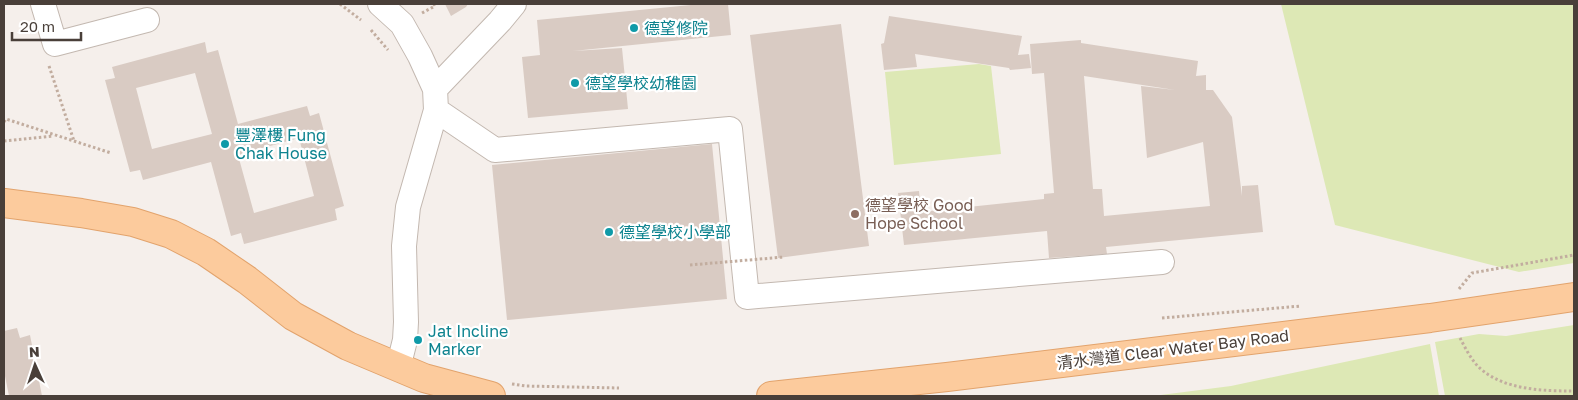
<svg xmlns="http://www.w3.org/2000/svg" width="1578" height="400" viewBox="0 0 1578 400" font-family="'Golos Text','Noto Sans TC',sans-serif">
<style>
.green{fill:#dde8b5}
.building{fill:#d9cbc3;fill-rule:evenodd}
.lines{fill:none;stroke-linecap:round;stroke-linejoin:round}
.minor-casing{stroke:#c3b8b0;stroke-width:26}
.major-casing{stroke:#e2a36c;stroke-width:30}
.path{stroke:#c2ad9f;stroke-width:3;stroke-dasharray:2.5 2.5;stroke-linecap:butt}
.minor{stroke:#fff;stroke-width:24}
.major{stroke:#fccb9d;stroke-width:28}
.path-bridge{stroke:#c2ad9f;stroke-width:3;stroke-dasharray:2.5 2.5;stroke-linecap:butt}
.culture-dot{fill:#0f9aa8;stroke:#fff;stroke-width:2}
.education-dot{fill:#8d6e63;stroke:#fff;stroke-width:2}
.labels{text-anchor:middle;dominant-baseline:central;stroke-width:4.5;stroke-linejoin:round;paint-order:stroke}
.culture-label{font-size:16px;fill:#0d838f;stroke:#fff;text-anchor:start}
.education-label{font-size:16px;fill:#785e54;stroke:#fff;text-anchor:start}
.street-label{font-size:16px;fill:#493f39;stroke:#fff}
</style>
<rect width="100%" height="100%" fill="#f5efeb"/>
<!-- green -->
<path class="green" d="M1281,4h293v259l-55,9 -184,-47z
M979,64l12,2 10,88 -107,11 -9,-93z
M1574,325v71h-129l-10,-54 44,-8 27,2z
M1430,344l9,52h-286l78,-10z"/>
<!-- building -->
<path class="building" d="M445,4h23l-2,3 -15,9z
M701,4h27l3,31 -158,16 49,-3 6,61 -100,9 -6,-61 18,-2 -3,-35z
M889,16l133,20 -4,19 11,-1 2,14 -21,2 -1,-2 -94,-14 2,13 -33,3 -3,-26 3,-1z
M841,24l28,222 -91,12 -28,-223z
M1081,40v3l117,18 -2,15 10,-1v15h7l19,27 10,79v-10l16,-1 5,47 -157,15 1,7 -58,4 -2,-27 -143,14 -6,-52 21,-2 2,21 123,-13v-5l10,-1 -10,-120 -12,1 -2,-30zM1084,76l91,14 -34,-4 6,72 56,-16 7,64 -106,10 -2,-27h-9z
M205,42l2,11 11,-3 20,74 69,-18 3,10 9,-3 25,93 -9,3 2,11 -93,24 -3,-11 -10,3 -20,-74 -68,18 -3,-10 -10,2 -25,-92 10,-2 -3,-11zM195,73l17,61 -60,15 -16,-61zM299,138l15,58 -60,17 -16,-58z
M712,144l15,155 -220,21 -15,-155z
M17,328l3,10 10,-3 12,61h-33l-5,-25v-40z"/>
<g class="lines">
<!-- minor casing -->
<g class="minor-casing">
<path id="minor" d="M43,4l12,40 92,-24
M380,4l22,20 18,32 15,33 1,21 -28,97 -4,39 2,76 -1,18 -7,28
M435,89l65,-68 14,-17
M436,110l59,40 235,-21 17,168 415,-35"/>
</g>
<!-- major casing -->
<g class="major-casing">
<path id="major" d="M4,203l77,10 52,9 38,12 35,18 41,28 46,36 55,30 76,32 67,18
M771,396l176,-19 483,-59 144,-21"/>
</g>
<!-- path -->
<path class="path" d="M340,4l21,16
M422,13l13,-7 -1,-2
M371,30l17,20
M49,66l25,75
M4,122l2,-3 105,34
M4,141l49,-5
M1459,289l13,-16 102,-18
M1162,318l139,-12
M1460,338c6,11 12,24 22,32 24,20 62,21 92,21
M512,384l14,2 93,2"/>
<!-- minor -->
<use href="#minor" class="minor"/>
<!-- major -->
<use href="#major" class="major"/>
<!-- path-bridge -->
<path class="path-bridge" d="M690,265l94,-8"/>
</g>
<!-- markers -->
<g class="culture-dot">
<circle cx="634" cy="28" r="5"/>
<circle cx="575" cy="83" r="5"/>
<circle cx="225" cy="144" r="5"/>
<circle cx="609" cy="232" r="5"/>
<circle cx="418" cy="340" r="5"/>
</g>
<circle class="education-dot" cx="855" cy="214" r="5"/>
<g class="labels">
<!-- culture labels -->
<g class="culture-label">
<text x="644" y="28">德望修院</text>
<text x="585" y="83">德望學校幼稚園</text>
<text x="235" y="135">豐澤樓 Fung<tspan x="235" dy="18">Chak House</tspan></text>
<text x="619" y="232">德望學校小學部</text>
<text x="428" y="331">Jat Incline<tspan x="428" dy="18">Marker</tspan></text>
</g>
<!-- education labels -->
<g class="education-label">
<text x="865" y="205">德望學校 Good<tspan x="865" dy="18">Hope School</tspan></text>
</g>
<!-- street labels -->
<g class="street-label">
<text transform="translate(1173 349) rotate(-7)">清水灣道 Clear Water Bay Road</text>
</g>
</g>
<!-- border -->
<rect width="1578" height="400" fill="none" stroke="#493f39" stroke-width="10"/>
<!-- north arrow -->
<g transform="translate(35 365) rotate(357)" stroke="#ffffff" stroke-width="4" paint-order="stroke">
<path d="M0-4L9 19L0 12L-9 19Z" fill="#493f39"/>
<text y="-8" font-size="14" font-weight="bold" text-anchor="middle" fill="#493f39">N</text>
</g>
<!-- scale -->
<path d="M12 32v8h69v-8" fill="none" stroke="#493f39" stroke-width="2.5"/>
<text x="20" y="32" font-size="15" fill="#493f39" stroke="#ffffff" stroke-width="4" paint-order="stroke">20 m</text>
</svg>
